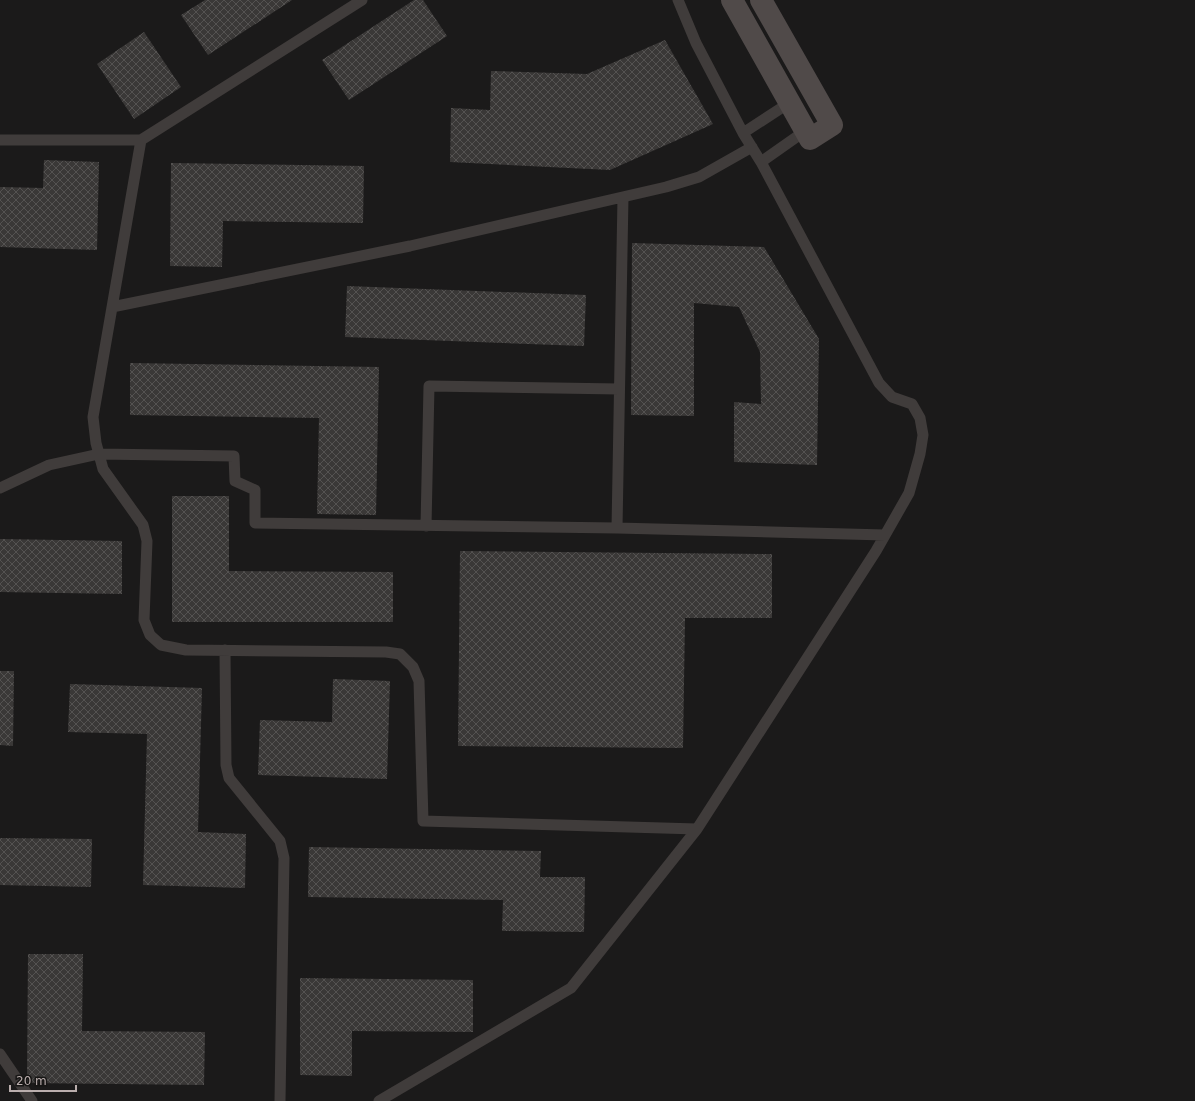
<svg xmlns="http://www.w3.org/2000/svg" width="1195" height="1101" viewBox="0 0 1195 1101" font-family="'DejaVu Sans',sans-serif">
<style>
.building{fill:url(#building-cross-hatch)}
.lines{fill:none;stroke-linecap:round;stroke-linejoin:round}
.lane{stroke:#403c3b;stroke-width:11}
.secondary{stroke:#504a49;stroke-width:22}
</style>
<defs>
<pattern id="building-cross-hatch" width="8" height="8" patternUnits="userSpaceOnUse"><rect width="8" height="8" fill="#3a3837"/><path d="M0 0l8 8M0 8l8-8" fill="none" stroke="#545251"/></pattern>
</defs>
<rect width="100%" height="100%" fill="#1b1a1a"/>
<!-- building -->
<path class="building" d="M205,0h87l-84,55 -27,-40z
M414,0h9l24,36 -98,64 -27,-40z
M144,32l37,55 -47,32 -37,-55z
M665,40l48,84 -103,46 -160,-8 1,-54 39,2 1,-39 96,3z
M44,160l55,2 -2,88 -97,-3v-60l43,1z
M171,163l193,3 -1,57 -140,-2 -1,46 -52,-1z
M632,243l132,4 55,92 -2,126 -83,-3v-60l27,2 -1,-52 -21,-45 -45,-4v113l-63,-1z
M347,286l239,9 -2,51 -239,-9z
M130,363l249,4 -3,148 -59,-1 2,-96 -189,-3z
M172,496h57v75l164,1v50h-221z
M0,539l122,2v53l-122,-2z
M460,551l312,3v64h-87l-2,130 -225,-2z
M0,671h14l-1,75 -13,-1z
M333,679l57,2 -3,98 -129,-4 2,-55 72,2z
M70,684l132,4 -4,144 48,2 -1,54 -102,-3 4,-151 -79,-2z
M0,838l92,1 -1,48 -91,-2z
M309,847l232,4 -1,26h45l-1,55 -82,-1 1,-31 -195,-3z
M28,954h55l-1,77 123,1 -1,53 -177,-2z
M300,978l173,2v52l-121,-1v45l-52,-1z"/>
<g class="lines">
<!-- lane -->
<path class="lane" d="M362,0l-221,140 -48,277 3,26 7,26 40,56 4,16 -3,79 6,15 11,10 25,5 200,2 14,2 13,13 6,14 4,140 274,8
M678,0l18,43 47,90
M789,103l-46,30 18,29 44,-31
M0,140h141
M112,307l298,-61 256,-59 33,-10 53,-30
M0,488l49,-23 50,-11 135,2 1,25 20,9v33l362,5 6,-331
M426,526l3,-140 190,3
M617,528l268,7
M225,650l1,115 3,13 51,63 4,17 -4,243
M0,1054l32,47
M379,1101l192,-113 126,-159 179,-278 33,-58 11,-39 3,-19 -3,-17 -8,-14 -20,-7 -13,-14 -118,-221"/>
<!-- secondary -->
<path class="secondary" d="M732,0l78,139 22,-14 -71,-125"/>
</g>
<!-- scale -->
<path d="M10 1085v6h66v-6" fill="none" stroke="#baaead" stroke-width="2"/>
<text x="16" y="1085" font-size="12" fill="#baaead" stroke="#161514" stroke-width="3" paint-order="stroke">20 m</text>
</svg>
